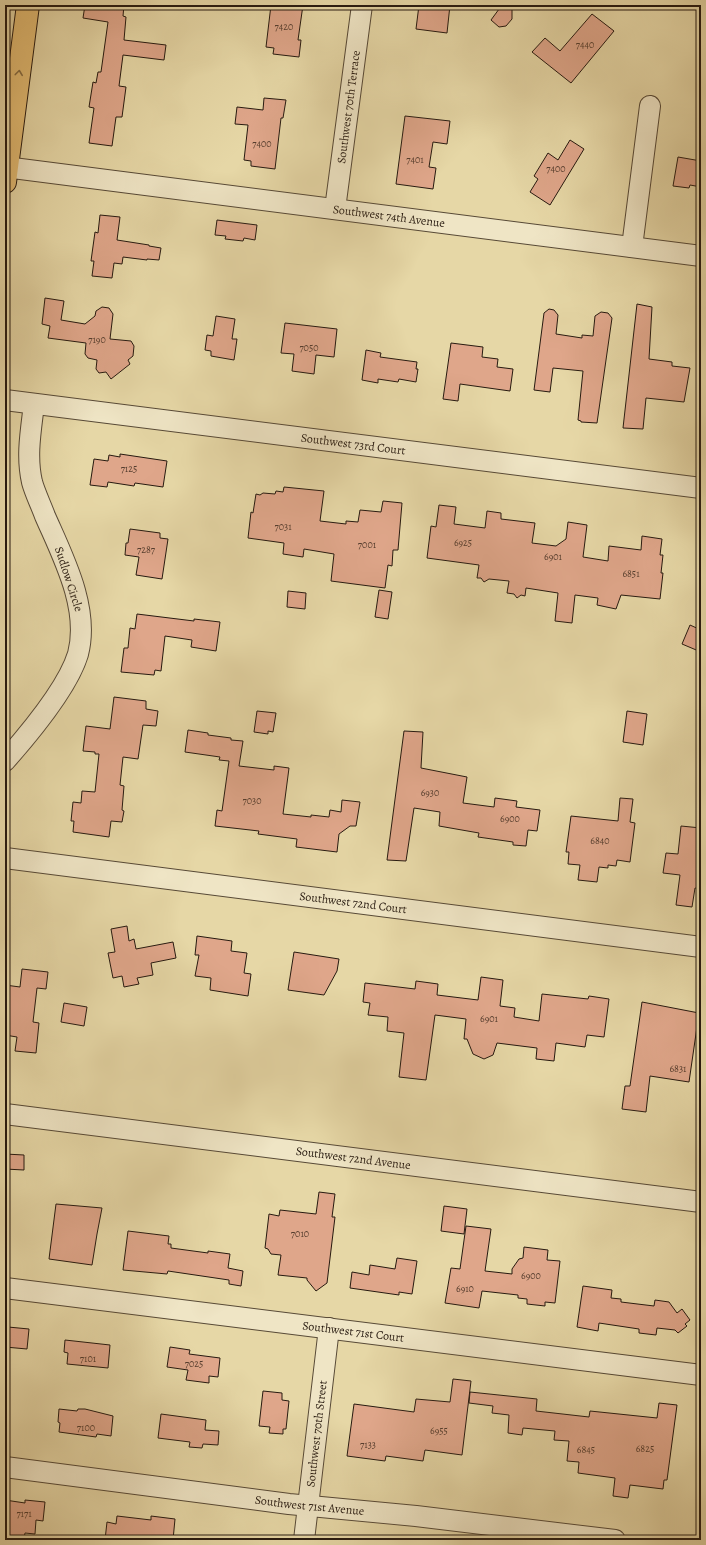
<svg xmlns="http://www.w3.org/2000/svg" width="706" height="1545" viewBox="0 0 706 1545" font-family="Alegreya,serif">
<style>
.building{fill:#dfa68a;stroke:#271a10}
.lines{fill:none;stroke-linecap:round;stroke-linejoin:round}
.minor-casing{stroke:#574936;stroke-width:22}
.major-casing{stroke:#271a10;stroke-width:24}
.minor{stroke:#efe5c5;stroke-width:20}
.major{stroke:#e3bc73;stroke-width:22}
.oneway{stroke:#856b42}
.labels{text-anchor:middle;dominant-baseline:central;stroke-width:3;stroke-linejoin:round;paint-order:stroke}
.number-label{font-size:10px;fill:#553d2e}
.street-label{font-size:12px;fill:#271a10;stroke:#efe5c5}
</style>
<rect width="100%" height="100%" fill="#e6d7a6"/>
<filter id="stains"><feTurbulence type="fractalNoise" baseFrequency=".005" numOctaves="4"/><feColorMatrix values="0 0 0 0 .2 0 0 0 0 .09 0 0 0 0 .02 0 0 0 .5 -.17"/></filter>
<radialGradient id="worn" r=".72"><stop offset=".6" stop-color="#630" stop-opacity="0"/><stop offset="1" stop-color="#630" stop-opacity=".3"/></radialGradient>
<!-- building -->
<path class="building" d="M85,5h39l-1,11 3,1 -2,23 42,5 -2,15 -41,-5 -4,31 7,1 -4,30h-6l-4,29 -23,-3 5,-35 -5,-1 4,-25 3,1 2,-11h3l7,-50 -25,-4z
M271,5h32l-5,35h3l-2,17 -26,-3 1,-6 -8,-1z
M419,5h31l-3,28 -31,-4z
M502,5h4l6,4v10l-6,7 -7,1 -8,-7z
M592,14l22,17 -43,52 -39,-31 13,-14 15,13z
M264,98l22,2 -3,18h-2l-6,51 -24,-3v-5l-7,-1 4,-35 -13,-1 2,-17 26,3z
M405,116l45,5 -3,23 -14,-2 -4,25 7,1 -3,21 -37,-5z
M570,140l14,9 -34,56 -20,-13 8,-13 -4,-3 14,-23 10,7z
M678,157l23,4v26l-11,-2 -1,3 -16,-2z
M100,215l20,2 -3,23 32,5v1l12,2 -2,12 -12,-1v1l-24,-3 -1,7 -8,-1 -2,15 -20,-2 2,-15h-3l4,-29 3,1z
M217,220l40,5 -2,15 -11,-2 -1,3 -18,-2 1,-3 -11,-1z
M45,298l19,3 -3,19 24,4 10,-8 1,-5 6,-4 7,1 4,6 -3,25 21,2 3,5 -1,10 -5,4 2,4 -19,15 -5,-7 -7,1 -3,-4 1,-9 -9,-2 -3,-4 1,-11 -38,-5 2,-12 -8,-2z
M637,304l15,3 -3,52 23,3v4l18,2 -6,34 -38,-4 -3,31 -20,-1z
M549,309l5,1 4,5 -2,19 26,4v-3l11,1 2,-20 6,-4 7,1 4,5 -15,105 -16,-1v-1l-3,-1 5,-49 -30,-3 -3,24 -16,-2 10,-77z
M216,316l19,3 -3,20h5l-3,21 -23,-4v-5l-6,-1 2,-15 6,1z
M285,323l52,6 -3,28 -18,-2 -2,19 -22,-3 2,-17 -13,-1z
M451,343l32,4 -1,10 16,2 -1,8 16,2 -3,22 -50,-7 -2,17 -15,-2z
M366,350l15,3 -1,4 37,5 -1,7h2l-2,13 -17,-3 -1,3 -20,-3v4l-16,-3z
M120,454l47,7 -4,26 -28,-4 -1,3 -26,-4 -1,5 -17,-2 4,-26 14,2 1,-6 11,2z
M284,487l40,4 -4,30 26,3v-3l12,1 2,-12 21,2 2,-11 19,2 -4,47h-5l-1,16 -4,-1 -3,23 -54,-7 3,-27 -30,-5 -1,8 -20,-3 1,-11 -36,-5 3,-26 2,1 3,-19 4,1 3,-2 12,1 1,-3 7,1z
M439,505l17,2 -2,17 31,4 2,-17 14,2v6l34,4 -3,20 24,3 10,-7 2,-17 19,3 -4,32 25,4 1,-15 32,4 1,-14 20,3 -2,16h3l-2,18h2l-3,26 -39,-4 -5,14 -19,-4 1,-7 -23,-3 -3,28 -17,-2 3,-28 -32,-5 -1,8 -4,-1 -4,3 -3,-4 -7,-1 2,-12 -20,-2 -5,3 -3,-4h-4l2,-13 -52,-7 4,-32 5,1z
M130,529l30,4v5l8,1 -6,40 -26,-4 3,-18 -14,-2 1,-12h2z
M379,590l13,2 -4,27 -13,-2z
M288,591l18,2 -1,16 -18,-2z
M137,614l57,7v-2l26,3 -4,29 -25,-4 1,-7 -27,-4 -4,35 -6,-1 -1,5 -33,-3 3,-24h4l2,-20 5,1z
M690,625l11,5v22l-19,-8z
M114,697l32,4v8l12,2 -2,15 -13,-1 -5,34 -15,-2 -3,28 4,1 -2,24 2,1 -2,11 -11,-1 -2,16 -36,-5 1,-11h-3l2,-19 8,1 1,-12 13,1 4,-38h-4v-2l-12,-1 3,-25 24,3z
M257,711l19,2 -3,19 -5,-1v3l-14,-2z
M627,711l20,3 -4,31 -20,-3z
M188,730l20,3v2l23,3v2l12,1 -4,25 35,4v-4l15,2 -6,46 28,3v-2l18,2 1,-7 11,2 1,-12 18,2 -4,24h-6l-11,8 -2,18 -41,-5 1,-8 -39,-5 1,-3 -44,-5 2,-16 5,1 7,-50 -10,-1 1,-3 -35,-5z
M404,731l19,1 -2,36 46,9 -4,26 31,4 1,-9 22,3 -1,6 24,3 -3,21 -9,-1 -2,16 -13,-1v-3l-35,-5 1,-4 -40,-7 1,-14 -26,-4 -8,53 -19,-1z
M620,798l13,1 -3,23 5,1 -5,39 -13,-2 -1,6 -8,-1v3l-9,-1 -2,15 -19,-2 2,-15 -12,-1 1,-12h-3l5,-36 47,5z
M681,826l20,2v61l-6,-1 -3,19 -16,-2 4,-30 -17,-2 3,-20 12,1z
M127,926l2,15 5,-2 2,10 37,-7 3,16 -25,5 2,12 -16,3 2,6 -15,3 -2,-11 -9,2 -5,-25 7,-1 -4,-23z
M197,936l35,5 -1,10 16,2 -3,20 7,1 -3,22 -38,-6 1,-12 -16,-2 4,-21h-4z
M294,952l45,7 -2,12 -13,24 -36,-5z
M22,969l26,3 -2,17 -9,-1 -4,34 6,1 -3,30 -21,-2 2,-14 -12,-2v-50l15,2z
M481,977l22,3 -3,26 15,2 -1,9 25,4 3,-27 46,5 1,-3 20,3 -5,38 -17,-2 -2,12 -29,-4 -2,18 -18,-2 1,-11 -40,-5 -4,12 -9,4 -11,-5 -6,-15h-3l2,-20 -31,-4 -9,65 -27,-3 5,-44 -17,-2 1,-14 -20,-2 2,-12 -7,-1 2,-19 50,6 1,-8 22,3 -1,11 41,5z
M642,1002l57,11 -10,69 -39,-6 -4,36 -24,-3 3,-23h5z
M64,1003l23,4 -3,19 -23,-4z
M5,1154l19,1v15l-19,-1z
M319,1192l16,2 -3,23h3l-8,66 -11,8 -9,-11v-2l-29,-3 3,-20 -10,-1 -3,-5 -3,-1 4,-34 10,2 1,-6 36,4z
M56,1204l46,4 -5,26 -5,31 -43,-6z
M444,1206l23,3 -3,25 -23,-3z
M466,1226l25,3 -6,42 27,3v-5l7,-10 4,-1 1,-11 24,3 -1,10 13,1 -5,42 -10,-1v4l-18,-2v-5l-9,-1v-3l-36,-4 -3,17 -34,-5 6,-35 9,1z
M128,1231l41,5 -1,8h3v4l37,5v-2l22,3 -2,14 15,3 -2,15 -12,-2v-4l-61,-9 -1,3 -44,-4z
M397,1258l20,3 -5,33 -13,-2v3l-49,-7 2,-16 17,3 1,-10 25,4z
M583,1286l29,4 -1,8 10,1v3l33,4 1,-6 14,2 8,11 5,-4 8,11 -5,4 2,2 -9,7 -3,-3 -18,-2 -1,7 -17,-2v-4l-40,-6 -1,8 -21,-4z
M8,1327l21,2 -2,20 -22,-2z
M65,1340l45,5 -2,23 -41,-4 1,-11 -4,-1z
M170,1347l20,3 -1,4 31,4 -2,19 -9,-1v7l-23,-3 2,-10 -21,-3z
M453,1379l18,2 -9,74 -37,-5 -2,11 -37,-5 -1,5 -38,-5 7,-52 60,8 2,-13 34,3z
M263,1391l19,2v7l7,1 -3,28h-3v5l-14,-1 1,-6 -11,-1z
M470,1392l67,7 -1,12 53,6 1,-6 67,7 2,-15 18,2 -10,75h-3l-1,9 -33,-4 -2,13 -15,-2 2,-18 -37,-5 1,-11 -12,-1 2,-20 -15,-1 1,-9 -32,-3 -1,7 -14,-2 1,-18 -17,-2 1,-7 -24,-3z
M59,1409l18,2 1,-2h7l28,7 -2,20 -14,-2 -1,3 -37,-5 1,-9 -2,-1z
M161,1414l45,6 -1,10 14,1 -1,14 -15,-1 -1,4 -13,-1 1,-5 -32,-4z
M5,1500l20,3v-3l20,2 -2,19 -7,-1 -1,14 -10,-1 -1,6 -16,-2v-6h-3z
M117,1516l34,4v-4l24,3 -2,21h-68l2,-18 9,2z"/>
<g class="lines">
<!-- minor casing -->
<g class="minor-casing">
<g id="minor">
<path id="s1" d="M5,167l696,89"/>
<path id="s2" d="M335,209l27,-204"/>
<path d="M632,247l18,-141"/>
<path id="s3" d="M5,400l696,88"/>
<path d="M5,761c23,-26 63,-74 73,-107 12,-46 -15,-97 -33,-138 -4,-11 -10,-23 -13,-34 -6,-26 -1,-52 2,-78"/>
<path id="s4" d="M5,858l696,89"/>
<path id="s5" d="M5,1114l696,88"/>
<path id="s6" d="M5,1288l696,87"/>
<path id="s7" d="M5,1467l284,37 127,12 199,24"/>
<path id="s8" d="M304,1540l25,-212"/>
</g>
</g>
<!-- major casing -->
<g class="major-casing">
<path id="major" d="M5,182l23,-177"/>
</g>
<!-- minor -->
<use href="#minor" class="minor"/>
<!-- major -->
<use href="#major" class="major"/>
</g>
<!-- one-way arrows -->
<defs><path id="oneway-chevron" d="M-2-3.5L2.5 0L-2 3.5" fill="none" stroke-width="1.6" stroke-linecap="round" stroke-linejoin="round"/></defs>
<use class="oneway" href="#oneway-chevron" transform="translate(19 73) rotate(-83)"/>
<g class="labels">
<!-- number labels -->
<g class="number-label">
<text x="284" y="26">7420</text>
<text x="585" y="44">7440</text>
<text x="262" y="143">7400</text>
<text x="415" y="159">7401</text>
<text x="556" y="168">7400</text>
<text x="97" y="339">7190</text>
<text x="309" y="347">7050</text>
<text x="129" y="468">7125</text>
<text x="283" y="526">7031</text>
<text x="463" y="542">6925</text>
<text x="367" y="544">7001</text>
<text x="146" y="549">7287</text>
<text x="553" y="556">6901</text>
<text x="631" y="573">6851</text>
<text x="430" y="792">6930</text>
<text x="252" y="800">7030</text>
<text x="510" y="818">6900</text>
<text x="600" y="840">6840</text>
<text x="489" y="1018">6901</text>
<text x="678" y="1068">6831</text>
<text x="300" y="1233">7010</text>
<text x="531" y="1275">6900</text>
<text x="465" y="1288">6910</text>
<text x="88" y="1358">7101</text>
<text x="194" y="1363">7025</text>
<text x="86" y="1427">7100</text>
<text x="439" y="1430">6955</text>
<text x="368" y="1444">7133</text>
<text x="645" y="1448">6825</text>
<text x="586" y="1449">6845</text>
<text x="24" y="1513">7171</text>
</g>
<!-- street labels -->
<g class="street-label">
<text stroke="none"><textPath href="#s2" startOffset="103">Southwest 70th Terrace</textPath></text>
<text stroke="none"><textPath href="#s1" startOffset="387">Southwest 74th Avenue</textPath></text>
<text stroke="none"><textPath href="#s3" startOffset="351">Southwest 73rd Court</textPath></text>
<text transform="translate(69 579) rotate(72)">Sudlow Circle</text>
<text stroke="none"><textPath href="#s4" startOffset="351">Southwest 72nd Court</textPath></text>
<text stroke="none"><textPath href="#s5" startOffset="351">Southwest 72nd Avenue</textPath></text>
<text stroke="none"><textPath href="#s6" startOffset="351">Southwest 71st Court</textPath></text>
<text stroke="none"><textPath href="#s8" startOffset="107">Southwest 70th Street</textPath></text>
<text stroke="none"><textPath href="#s7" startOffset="307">Southwest 71st Avenue</textPath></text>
</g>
</g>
<!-- margin -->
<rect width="706" height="1545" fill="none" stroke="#e6d7a6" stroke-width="20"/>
<rect x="6" y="6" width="694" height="1533" fill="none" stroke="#271a10" stroke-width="2"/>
<rect x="10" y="10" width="686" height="1525" fill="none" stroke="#271a10"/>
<rect width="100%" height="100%" filter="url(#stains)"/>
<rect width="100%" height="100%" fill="url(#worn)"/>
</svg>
